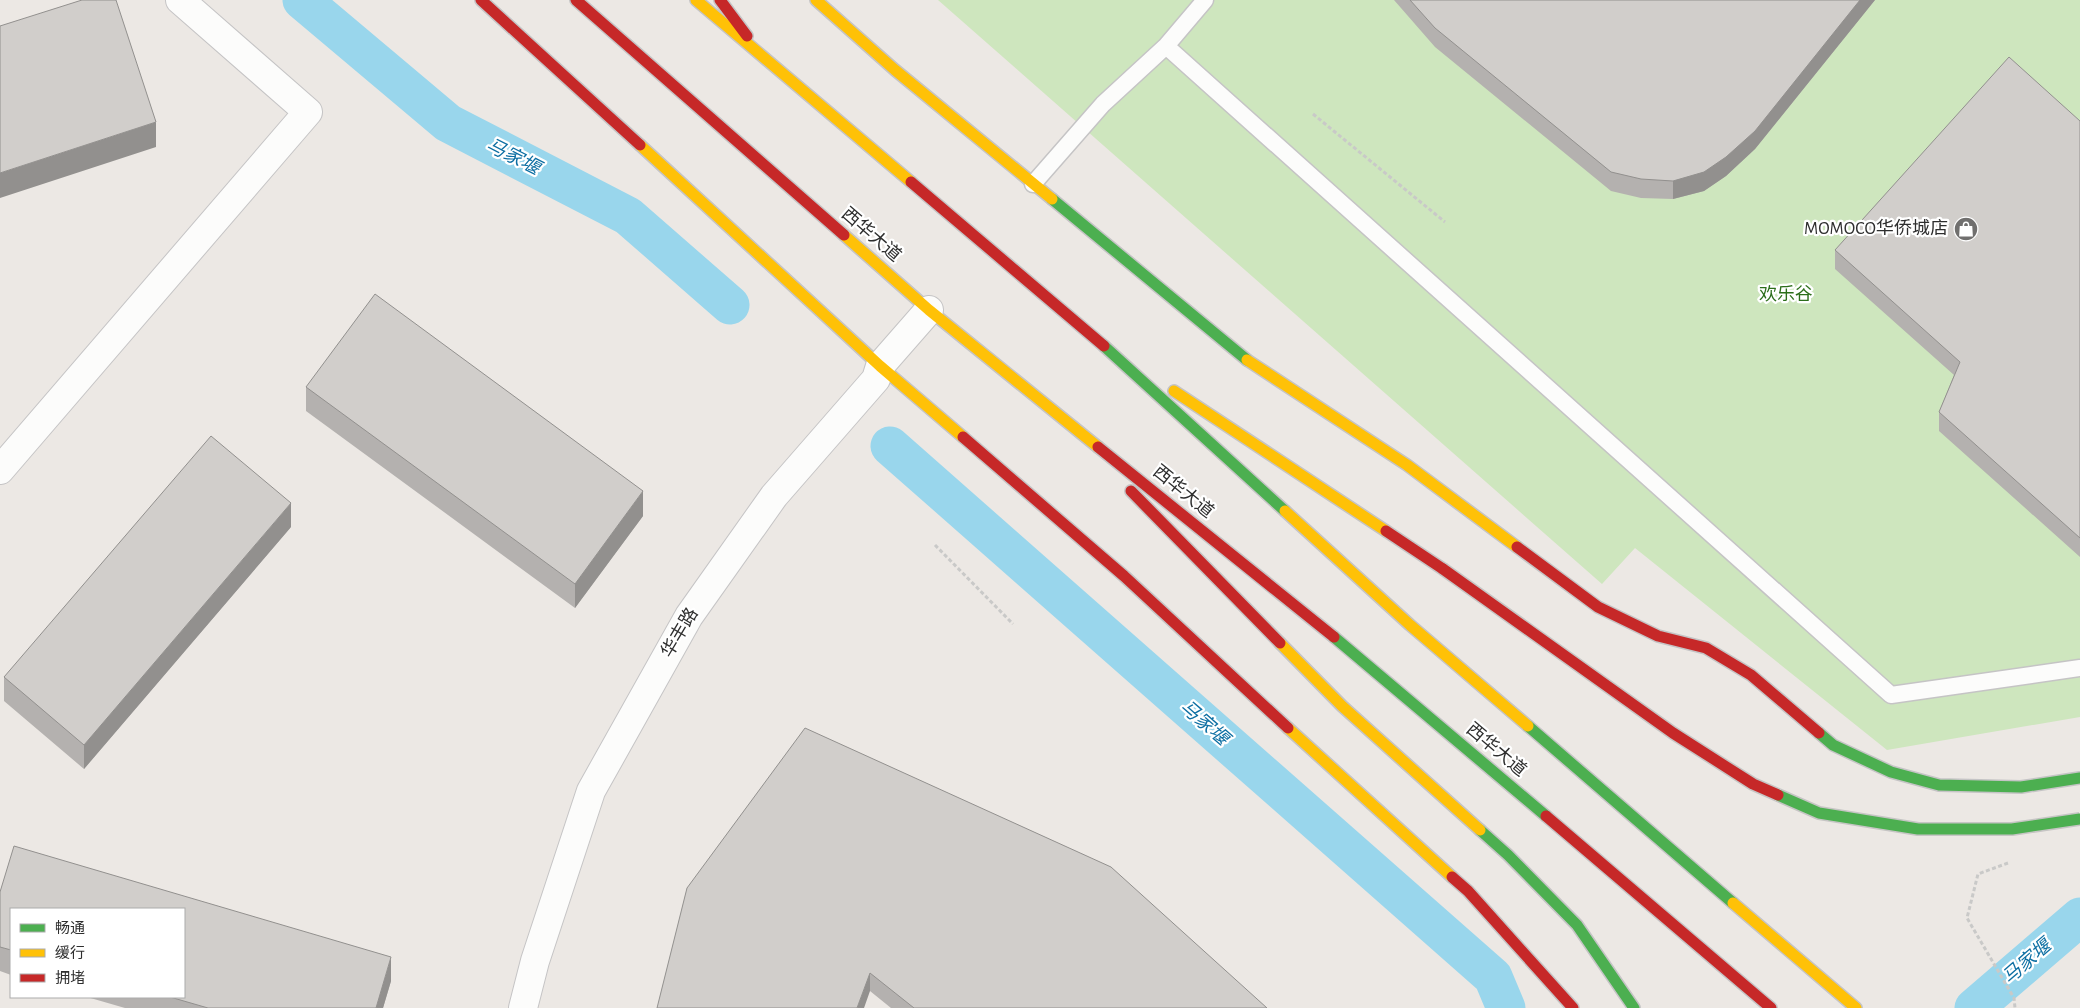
<svg xmlns="http://www.w3.org/2000/svg" width="2080" height="1008" viewBox="0 0 2080 1008" font-family="'Alegreya Sans','Noto Sans SC',sans-serif">
<style>
.green{fill:#cee6be}
.lines{fill:none;stroke-linecap:round;stroke-linejoin:round}
.canal{stroke:#99d6ec;stroke-width:39}
.lane-casing{stroke:#c5c4c5;stroke-width:19}
.street-casing{stroke:#c5c4c5;stroke-width:30}
.fast-casing{stroke:#c5c4c5;stroke-width:14}
.slow-casing{stroke:#c5c4c5;stroke-width:14}
.jam-casing{stroke:#c5c4c5;stroke-width:14}
.path{stroke:#c9c9c8;stroke-width:3;stroke-dasharray:4 2.5;stroke-linecap:butt}
.lane{stroke:#fcfcfb;stroke-width:16}
.street{stroke:#fcfcfb;stroke-width:28}
.fast{stroke:#4caf50;stroke-width:11}
.slow{stroke:#ffc107;stroke-width:11}
.jam{stroke:#c62828;stroke-width:11}
.fast-bridge-casing{stroke:#c6c5c4;stroke-width:14;stroke-linecap:butt}
.jam-bridge-casing{stroke:#c6c5c4;stroke-width:14;stroke-linecap:butt}
.fast-bridge{stroke:#4caf50;stroke-width:11}
.jam-bridge{stroke:#c62828;stroke-width:11}
.wall{fill:#b4b1af}
.shaded-wall{fill:#92908e}
.building{fill:#d1cecb;stroke:#92908e}
.labels{text-anchor:middle;dominant-baseline:central;stroke-width:4.5;stroke-linejoin:round;paint-order:stroke}
.poi-label{font-size:18px;fill:#2e2e2e;stroke:#fff;text-anchor:end}
.street-label{font-size:18px;fill:#2e2e2e;stroke:#fff}
.park-label{font-size:18px;fill:#2c6e1b;stroke:#fff}
.water-label{font-size:19px;font-style:italic;fill:#0d6fa3;stroke:#fff}
</style>
<rect width="100%" height="100%" fill="#ece8e4"/>
<!-- green -->
<path class="green" d="M938,0h1142v717l-193,33 -252,-202 -33,36z"/>
<g class="lines">
<!-- canal -->
<path class="canal" d="M302,0l146,123 180,93 102,89
M890,446l603,531 13,31
M1974,1008l106,-91"/>
<!-- lane casing -->
<g class="lane-casing">
<path id="lane" d="M1166,46l725,649 189,-27
M1033,184l70,-80 63,-58 39,-46"/>
</g>
<!-- street casing -->
<g class="street-casing">
<path id="street" d="M0,470l308,-358 -128,-112
M523,1008l12,-47 56,-170 98,-175 85,-120 102,-117 4,-13 49,-56"/>
</g>
<!-- fast casing -->
<g class="fast-casing">
<path id="fast" d="M1052,199l195,161
M1104,346l181,165
M1334,637l212,179
M1528,726l205,177
M1819,733l14,12 58,27 48,13 82,2 59,-9
M1480,830l28,25 69,70 57,83"/>
</g>
<!-- slow casing -->
<g class="slow-casing">
<path id="slow" d="M696,0l215,182
M816,0l79,70 157,129
M640,145l240,221 83,71
M844,235l85,75 169,137
M1247,360l160,105 110,82
M1174,391l212,140
M1285,511l125,114 118,101
M1280,643l62,63 138,124
M1288,728l164,149
M1733,903l123,105"/>
</g>
<!-- jam casing -->
<g class="jam-casing">
<path id="jam" d="M481,0l159,145
M576,0l268,235
M720,0l27,36
M911,182l193,164
M963,437l161,139 164,152
M1098,447l236,190
M1131,491l149,152
M1386,531l57,38
M1517,547l81,60 60,29 48,12 45,27 68,58
M1546,816l225,192
M1452,877l16,14 105,117"/>
</g>
<!-- path -->
<path class="path" d="M1313,114l132,108
M935,545l78,79
M2008,863l-30,11 -11,44 47,80 1,10"/>
<!-- lane -->
<use href="#lane" class="lane"/>
<!-- street -->
<use href="#street" class="street"/>
<!-- fast -->
<use href="#fast" class="fast"/>
<!-- slow -->
<use href="#slow" class="slow"/>
<!-- jam -->
<use href="#jam" class="jam"/>
<!-- fast-bridge casing -->
<g class="fast-bridge-casing">
<path id="fast-bridge" d="M1778,795l41,18 99,16h94l68,-10"/>
</g>
<!-- jam-bridge casing -->
<g class="jam-bridge-casing">
<path id="jam-bridge" d="M1443,569l230,164 80,51 25,11"/>
</g>
<!-- fast-bridge -->
<use href="#fast-bridge" class="fast-bridge"/>
<!-- jam-bridge -->
<use href="#jam-bridge" class="jam-bridge"/>
</g>
<!-- wall -->
<path class="wall" d="M1394,0h481l-120,149 -29,27 -22,15 -31,8 -32,-1 -30,-7 -176,-144z
M2080,121v436l-141,-126v-19l15,-37 -119,-106v-19z
M306,387l337,129 -68,92 -269,-197z
M291,527l-207,242 -80,-68v-24z
M687,888l580,120h-376l-21,-17z
M0,892l391,89 -8,27h-258l-38,-11h97l-173,-88v66l-11,-4z"/>
<!-- shaded-wall -->
<path class="shaded-wall" d="M1860,0h15l-120,149 -29,27 -22,15 -31,8v-18z
M156,122v25l-156,51v-25z
M643,491v25l-68,92v-24z
M291,503v24l-207,242v-24z
M391,957v24l-8,27h-7z
M870,973v18l-6,17h-7z"/>
<!-- building -->
<path class="building" d="M82,0h34l40,122 -156,51v-147z
M1410,0h450l-105,131 -29,26 -22,15 -31,9 -32,-2 -30,-7 -176,-144z
M2009,57l71,64v417l-141,-126 21,-50 -125,-112z
M375,294l268,197 -68,93 -269,-197z
M211,436l80,67 -207,242 -80,-68z
M805,728l306,139 156,141h-353l-44,-35 -13,35h-200l30,-120z
M14,846l377,111 -15,51h-168l-38,-11h14v-88h-173v41l-11,-3v-55z"/>
<!-- icons -->
<defs>
<g id="shop-disc" transform="scale(1.25)"><circle r="9.5" fill="#706f6e" stroke="#fff"/><path d="M-5-2.5h2.3a2.7 3.5 0 0 1 5.4 0H5L5.5 6h-11ZM-1.5-2.5h3a1.5 2.3 0 0 0-3 0Z" fill="#fff"/></g>
</defs>
<g fill-rule="evenodd">
<use href="#shop-disc" x="1966" y="229"/>
</g>
<g class="labels">
<!-- poi labels -->
<g class="poi-label">
<text x="1948" y="229">MOMOCO华侨城店</text>
</g>
<!-- street labels -->
<g class="street-label">
<text transform="translate(871 235) rotate(41)">西华大道</text>
<text transform="translate(1183 492) rotate(39)">西华大道</text>
<text transform="translate(680 633) rotate(-59)">华丰路</text>
<text transform="translate(1496 750) rotate(40)">西华大道</text>
</g>
<!-- park labels -->
<g class="park-label">
<text x="1786" y="295">欢乐谷</text>
</g>
<!-- water labels -->
<g class="water-label">
<text transform="translate(513 157) rotate(27)">马家堰</text>
<text transform="translate(1204 723) rotate(41)">马家堰</text>
<text transform="translate(2027 962) rotate(-41)">马家堰</text>
</g>
</g>
<!-- legend -->
<rect x="10" y="908" width="175" height="90" fill="#ffffff" stroke="#ababab"/>
<rect x="20" y="924" width="25" height="8" fill="#4caf50" stroke="#ababab"/>
<text x="55" y="933" font-size="15" fill="#2e2e2e">畅通</text>
<rect x="20" y="949" width="25" height="8" fill="#ffc107" stroke="#ababab"/>
<text x="55" y="958" font-size="15" fill="#2e2e2e">缓行</text>
<rect x="20" y="974" width="25" height="8" fill="#c62828" stroke="#ababab"/>
<text x="55" y="983" font-size="15" fill="#2e2e2e">拥堵</text>
</svg>
